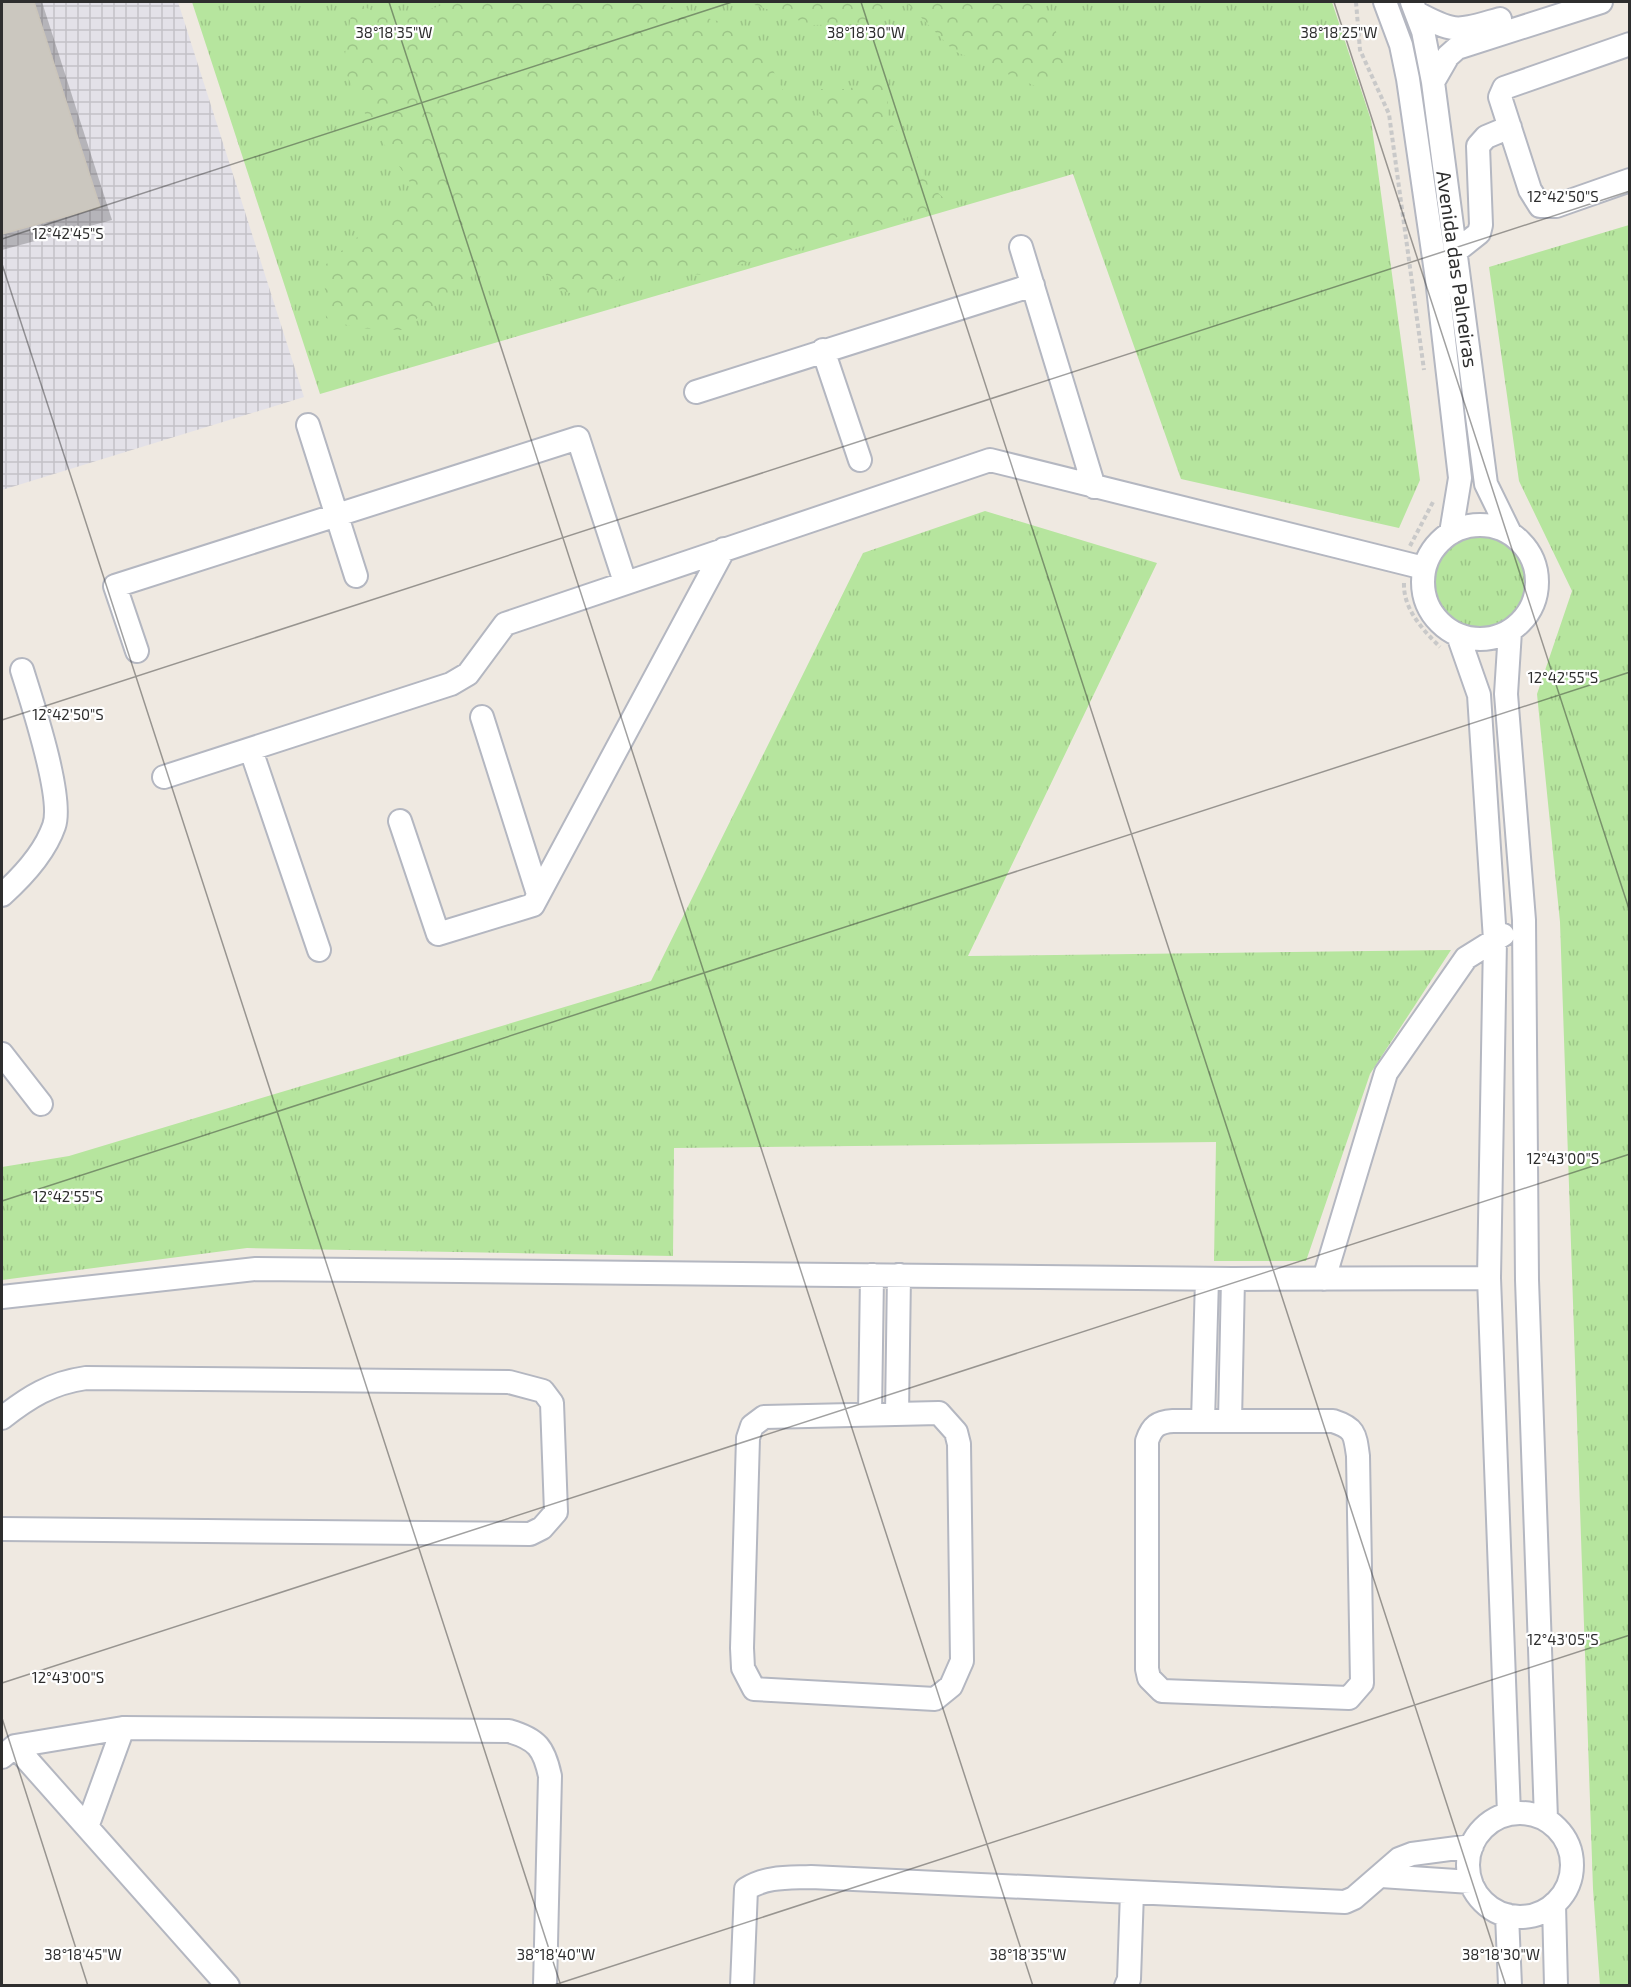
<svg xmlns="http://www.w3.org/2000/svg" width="1631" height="1987" viewBox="0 0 1631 1987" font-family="'Exo 2',sans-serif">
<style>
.industrial{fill:url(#industrial-grid)}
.grass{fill:url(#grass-tufts)}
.forest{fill:url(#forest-crowns)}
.shadow{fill:#0003}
.building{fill:#cbc7bf;stroke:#cbc5ba;stroke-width:1.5}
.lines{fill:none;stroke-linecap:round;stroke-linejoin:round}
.minor-casing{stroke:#b4b7c1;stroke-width:26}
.path{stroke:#c9c9c9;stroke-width:4;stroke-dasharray:4.5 3;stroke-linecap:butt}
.minor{stroke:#fff;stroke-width:22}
.ticks{fill:none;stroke:#2e2e2e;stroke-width:1.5;stroke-opacity:0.45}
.labels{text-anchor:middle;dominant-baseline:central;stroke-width:4.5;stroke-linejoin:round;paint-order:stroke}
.street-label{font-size:20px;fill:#2e2e2e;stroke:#fff}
.ticks-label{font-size:15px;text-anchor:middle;fill:#2e2e2e;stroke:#fff;stroke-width:4.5;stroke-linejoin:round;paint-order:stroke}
</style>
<defs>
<pattern id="industrial-grid" width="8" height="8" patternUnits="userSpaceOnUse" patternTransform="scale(1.5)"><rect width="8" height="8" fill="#e3e1e8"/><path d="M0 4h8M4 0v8" fill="none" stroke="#c3c1c7"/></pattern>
<pattern id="grass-tufts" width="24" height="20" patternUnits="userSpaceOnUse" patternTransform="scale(1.5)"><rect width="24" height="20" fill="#b6e59e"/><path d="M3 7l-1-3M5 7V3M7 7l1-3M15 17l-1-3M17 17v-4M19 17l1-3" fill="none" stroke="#9dc588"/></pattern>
<pattern id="forest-crowns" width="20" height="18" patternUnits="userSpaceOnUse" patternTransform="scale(1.5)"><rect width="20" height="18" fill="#b6e59e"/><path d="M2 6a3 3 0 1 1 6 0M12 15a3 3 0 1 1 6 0" fill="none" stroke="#9dc588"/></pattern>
</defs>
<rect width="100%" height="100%" fill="#efe9e1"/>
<!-- industrial -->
<path class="industrial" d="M2,2h176l126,395 -302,93z"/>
<!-- grass -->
<path class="grass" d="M192,2h1140l39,118 49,360 -21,48 -218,-49 -108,-305 -753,220z
M1629,225l1,1760 -30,1 -7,-97 -33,-967 -23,-228 35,-103 -53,-110 -30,-214z
M985,511l172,52 -189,393 483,-6 -81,124 -64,187h-92l2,-119 -542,6 -1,108 -426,-8 -245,32v-113l67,-11 582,-175 212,-428z
M1433 583a48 48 0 1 1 96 0a48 48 0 1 1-96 0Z"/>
<!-- forest -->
<path class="forest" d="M353,2l43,19 55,-19h203l70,21 45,39 22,45 29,14 -3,-32h29l42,-9v40l28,33 12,31 19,17 -10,8 -234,66 -62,-7 -58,29 -23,-7 -20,-22 -64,5 -74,57 -46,-2 -30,-10 -2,-52 38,-33 56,-39 -49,-72 -26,-55z
M746,2h155l-22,22 -67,1z
M906,2h137l12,26 11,37 -17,27 -95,-41z"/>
<!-- shadow -->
<path class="shadow" d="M2,2h40l70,218 -110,30z"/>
<!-- building -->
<path class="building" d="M2,2h32l66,205 -98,27z"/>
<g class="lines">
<!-- minor casing -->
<g class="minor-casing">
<path id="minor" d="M1385,2l16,43 7,34 29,200 23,199 -9,55
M1412,2l11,29 10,51 53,402 24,49
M1417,13c39,21 40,18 83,6
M1630,44l-126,44 -4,9 30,93 10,16h16l74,-26
M1433,82l15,-26 9,-8 144,-46
M1021,247l73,240
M1455,252l24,-19 2,-8 -3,-79 8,-9 24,-10
M823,350l37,110
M696,392l337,-107
M308,425l48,151
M1423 582a57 57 0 1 1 114 0a57 57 0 1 1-114 0Z
M1510,631l-4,63 18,226 3,360 19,539
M1458,635l21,60 16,245 -6,338 20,536
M137,651l-22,-65 463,-148 47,144
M482,717l56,177
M251,750l68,200
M164,777l287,-93 17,-10 37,-50 485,-164 434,108
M400,821l38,113 95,-29 191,-356
M2,895c19,-17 43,-43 52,-69 10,-28 -22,-124 -32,-156
M2,1054l39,50
M1324,1279l62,-206 80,-115 37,-23
M2,1297l254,-28 977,10 256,-1
M939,1413l17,19 3,12 3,217 -11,25 -16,13 -181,-10 -11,-21 -1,-20 6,-210 4,-12 12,-9z
M870,1414l2,-139
M897,1414l2,-139
M2,1418c27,-21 49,-35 84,-40l423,4 34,9 9,12 4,109 -14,16 -12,6 -528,-5
M1173,1421h160c22,7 22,13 25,35l4,227 -13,15 -187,-7 -13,-13 -2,-9v-228c5,-15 11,-19 26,-20z
M1203,1421l4,-142
M1230,1421l3,-142
M15,1746l213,240
M2,1757l13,-11 108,-18 386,3c28,8 35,17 41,45l-5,210
M1468 1865a52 52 0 1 1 104 0a52 52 0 1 1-104 0Z
M87,1827l36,-99
M1381,1876l90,6
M1132,1892l213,10 9,-4 45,-39 13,-5 60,-8
M1554,1904l2,82
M1507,1915l3,71
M742,1986l4,-97c21,-13 42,-11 65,-12l321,15 -3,87 -3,7"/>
</g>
<!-- path -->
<path class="path" d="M1356,2l4,48 29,64 35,256
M1410,546l23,-44
M1404,583c-1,26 19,47 36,64"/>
<!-- minor -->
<use href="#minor" class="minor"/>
</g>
<!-- ticks -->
<path class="ticks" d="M389,2l644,1984M861,2l645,1984M1334,2l296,910M2,239l730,-237M2,264l559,1722M2,720l1628,-529M2,1201l1628,-529M2,1683l1628,-529M2,1718l86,268M551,1986l1079,-351"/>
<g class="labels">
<!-- street labels -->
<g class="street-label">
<text transform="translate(1458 269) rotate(82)">Avenida das Palneiras</text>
</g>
</g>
<g class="ticks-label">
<text x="394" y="38">38°18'35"W</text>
<text x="866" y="38">38°18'30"W</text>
<text x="1339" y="38">38°18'25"W</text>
<text x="1563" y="202">12°42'50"S</text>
<text x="68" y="239">12°42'45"S</text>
<text x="1563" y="683">12°42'55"S</text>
<text x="68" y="720">12°42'50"S</text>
<text x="1563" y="1164">12°43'00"S</text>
<text x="68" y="1202">12°42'55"S</text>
<text x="1563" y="1645">12°43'05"S</text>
<text x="68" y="1683">12°43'00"S</text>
<text x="83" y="1960">38°18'45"W</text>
<text x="556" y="1960">38°18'40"W</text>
<text x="1028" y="1960">38°18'35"W</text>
<text x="1501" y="1960">38°18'30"W</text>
</g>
<!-- border -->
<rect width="1631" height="1987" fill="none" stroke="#2e2e2e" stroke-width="6"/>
</svg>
